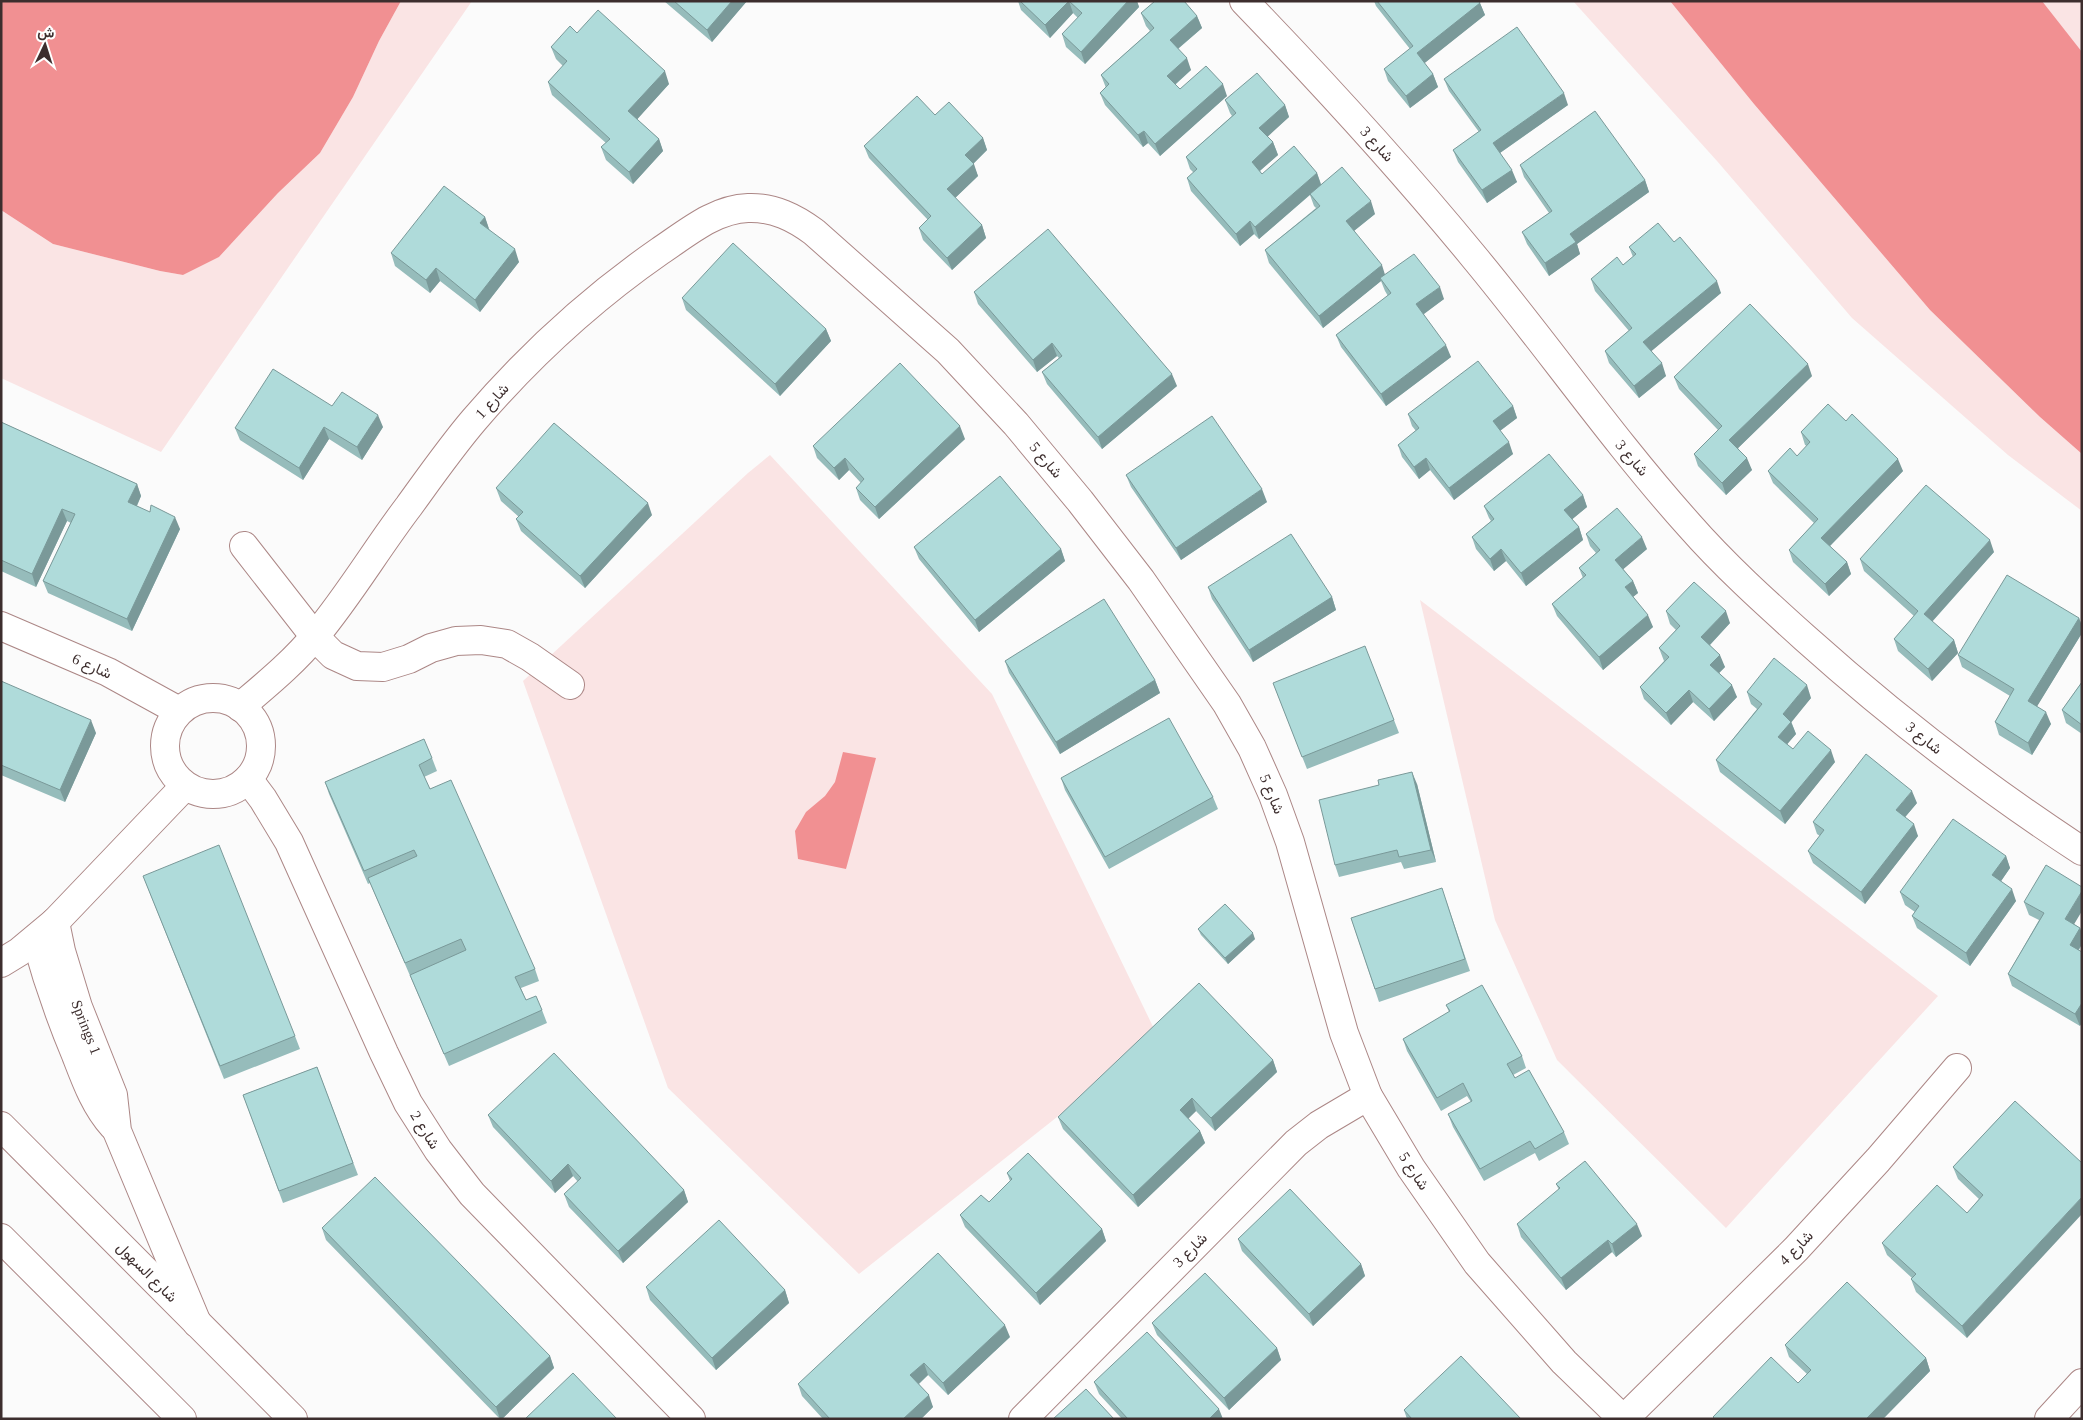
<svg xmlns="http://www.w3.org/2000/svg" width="2083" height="1420" viewBox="0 0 2083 1420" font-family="'Times New Roman',Vazirmatn,serif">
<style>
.green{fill:#fae4e4}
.water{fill:#f19092}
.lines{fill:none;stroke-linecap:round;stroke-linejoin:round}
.minor-casing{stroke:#ac8786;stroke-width:30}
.secondary-casing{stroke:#ac8786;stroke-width:30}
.minor{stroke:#fff;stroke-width:28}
.secondary{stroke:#fff;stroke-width:28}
.wall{fill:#96bcbb}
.shaded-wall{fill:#7a9999}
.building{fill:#afdbda;stroke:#7a9999}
.labels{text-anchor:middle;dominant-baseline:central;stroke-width:4.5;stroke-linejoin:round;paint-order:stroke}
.street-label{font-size:15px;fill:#3d2e2e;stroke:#fff}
</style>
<rect width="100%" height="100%" fill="#fbfbfb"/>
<!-- green -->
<path class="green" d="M401,1h71l-311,451 -160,-74v-168l52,34 107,27 23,4 36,-18 59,-64 42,-40 33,-56 26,-56z
M1573,1h97l84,103 176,206 110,107 42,37v57l-74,-56 -156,-137 -135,-157z
M2042,1h40v51h-1z
M770,455l222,239 166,343 -299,237 -191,-186 -145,-407 225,-208z
M1420,600l518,396 -212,232 -169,-168 -62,-140z"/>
<!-- water -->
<path class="water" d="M1,1h400l-22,40 -26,56 -33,56 -42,40 -59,64 -36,18 -23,-4 -107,-27 -52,-34z
M1670,1h372l40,51v402l-42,-37 -110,-107 -176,-206z
M843,752l33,6 -30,111 -48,-10 -3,-28 11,-19 19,-16 10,-14z"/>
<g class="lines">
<!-- minor casing -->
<g class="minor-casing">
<g id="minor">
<path d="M1244,1c80,83 157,167 230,256 73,88 138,182 215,268 35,40 76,77 116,113 87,78 179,149 277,213"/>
<path d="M244,546l71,91 18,18 24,11 26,1 26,-8 22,-11 25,-7 25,-1 26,4 23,13 40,28"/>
<path d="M1,626l107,46 71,39"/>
<circle cx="213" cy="746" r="48"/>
<path d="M240,707c27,-23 54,-45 76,-72 34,-41 61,-87 93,-129 21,-29 42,-59 65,-86 54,-63 117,-121 186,-169 27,-18 55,-42 88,-43 26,-1 47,10 66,24l134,119 68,73 64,77 61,79 86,124 25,44 21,47 17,47 54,191 24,63 43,72 66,95 87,99 59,57"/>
<path d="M248,779l15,20 26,43 95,211 24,50 30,47 34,44 219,225"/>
<path id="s1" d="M55,922l6,29 17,56 35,88 4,36 80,192"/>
<path d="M36,939c11,40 24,78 40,116 10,26 19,51 37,71"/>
<path d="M1,963l18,-11 36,-30 130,-136"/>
<path d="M1023,1419l273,-276 23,-18 49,-29"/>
<path d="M1624,1419l172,-170 82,-89 79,-92"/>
<path d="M2049,1419l33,-36"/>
</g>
</g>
<!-- secondary casing -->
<g class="secondary-casing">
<path id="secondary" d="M1,1126l292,293
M1,1238l181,181"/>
</g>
<!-- minor -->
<use href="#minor" class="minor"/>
<!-- secondary -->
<use href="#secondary" class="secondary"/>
</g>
<!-- wall -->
<path class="wall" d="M664,1h83l-35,41z
M1018,1h119l2,6 -54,57 -19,-17 -4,-13 16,-16 -5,-5 -23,25 -29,-28z
M1374,1h105l6,14 -61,48 9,11 5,13 -28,21 -22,-27 -4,-12 26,-20 -34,-43z
M1141,13l56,3 5,12 -24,21 13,21 -16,15 5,4 47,7 -67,60 -12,-13 -5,4 -38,-42 -5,-12 6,-5 -5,-13 49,-44 -4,-5z
M577,33l92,51 -32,35 22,20 4,12 -30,33 -27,-24 -5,-13 5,-4 -54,-48 -4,-13 15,-16 -7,-7 -5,-12z
M1444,79l124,26 -68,48 17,29 -30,21 -29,-41 -5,-12 26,-18 -30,-41z
M1225,100l60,5 4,12 -22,19 6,6 5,13 -18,16 2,3 55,-1 4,11 54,30 -21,17 31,44 59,24 -21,15 28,43 -65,49 -45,-59 -5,-12 52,-39 -3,-5 -4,-10 -58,47 -54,-65 -4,-13 51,-42 -2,-2 -4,-11 -51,44 -5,-5 -14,12 -49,-55 -4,-13 7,-5 -4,-4 -4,-12 46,-41 -2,-3z
M935,115l48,23 4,12 -14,14 5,12 -23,22 27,27 4,13 -34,32 -29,-30 -4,-12 9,-8 -59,-62 -5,-12z
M1520,165l125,15 4,12 -72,52 3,10 -31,22 -22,-32 -5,-12 27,-19 -25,-36z
M485,217l4,12 30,33 -39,50 -40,-31 -10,12 -35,-27 -4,-13z
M1674,242l47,51 -70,58 15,25 -27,22 -30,-35 -4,-12 24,-20 -34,-40 -4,-12 32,-14 10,-8 -4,-10z
M974,292l203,94 -75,63 -55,-65 -5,-12 17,-14 -2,-2 -20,16 -59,-68z
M682,298l144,31 5,12 -51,55 -94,-86z
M1812,376l-74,72 14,22 -26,25 -28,-29 -4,-12 24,-24 -39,-41 -5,-12z
M332,406l51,21 -21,33 -33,-21 -26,41 -63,-40 -5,-12z
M1513,406l4,12 -17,13 13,23 -59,46 -24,-30 -11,9 -17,-22 -4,-12 18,-14 -4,-5 -4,-12z
M1846,421l57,50 -73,75 17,16 4,12 -22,22 -36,-34 -4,-12 25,-27 -41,-40 -5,-12 29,-15 10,-10 -2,-1 -4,-13z
M1,422l136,62 4,12 -4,10 43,23 -48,102 -84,-38 -5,-12 28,-58 -4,-2 -31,66 -35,-16z
M965,439l-86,80 -19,-19 -4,-12 5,-5 -12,-13 -10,10 -22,-22 -4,-12z
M1126,475l141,27 -86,58 -50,-73z
M496,488l156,27 -67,73 -64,-57 -5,-12 3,-2 -18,-16z
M1583,495l4,12 -15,12 7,8 4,13 -57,46 -20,-25 -12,10 -18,-22 -4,-12 19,-16 -2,-3 -5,-12z
M1586,534l61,15 -24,20 10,12 5,12 -5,4 20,30 -50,43 -46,-54 -5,-12 31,-26 -4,-10 17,-15 -6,-7z
M914,547l147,2 4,12 -86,71 -60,-73z
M1994,552l-62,70 22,18 4,13 -26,28 -34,-30 -4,-12 20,-23 -50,-45 -4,-12z
M1208,587l124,10 4,13 -83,52 -41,-63z
M1666,611l64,12 -20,22 15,22 -6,6 18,24 -23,24 -21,-19 -22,23 -27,-26 -4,-12 24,-26 -5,-13 17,-18 -6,-6z
M2079,618l3,8v7l-45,73 14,18 -19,31 -33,-20 -4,-13 15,-26 -48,-29 -4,-12z
M1005,661l150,19 5,13 -100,61 -51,-81z
M1,681l95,52 -31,69 -64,-27z
M2082,682v52l-16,-11 -4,-13z
M1273,683l121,37 5,13 -92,36z
M1747,692l64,6 -20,23 5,13 -9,10 6,5 42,13 -50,62 -65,-52 -4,-12 41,-51 -6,-5z
M432,758l5,13 -13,6 6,12 105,180 4,12 -18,7 5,12 16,10 5,13 -98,43 -79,-183 -2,1 -39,-90 -4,-12z
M1061,778l152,19 5,12 -109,60 -44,-79z
M1417,784l19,78 -32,7 -3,-7 -62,15 -4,-12 44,-80z
M1917,803l-12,14 13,19 -53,68 -52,-41 -5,-12 12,-15 -3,-2 -4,-12z
M2006,856l4,12 -9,13 15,20 -46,65 -53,-38 -5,-12 3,-4 -10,-7 -5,-13z
M143,876l152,160 5,13 -76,30z
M1446,900l24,71 -91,31 -28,-84z
M2024,902l50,22 6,4 2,6v10l-3,6 1,76 -68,-40 -4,-12 31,-54 -10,-5z
M1198,929l57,10 -27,25 -27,-29z
M1446,1005l76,51 4,12 -13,7 2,3 49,54 5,12 -30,17 -4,-8 -51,28 -31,-54 -5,-13 23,-12 -4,-6 -26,15 -34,-60 -4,-12 46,-27z
M1273,1060l4,12 -62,59 -19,-20 -8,7 12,13 5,12 -67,64 -75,-78 -5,-12z
M317,1067l41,108 -75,28 -40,-108z
M2015,1101l-48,237 -51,-46 -5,-13 1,-1 -25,-23 -5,-12 85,-30 12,-14 -21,-20 -5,-12z
M488,1115l196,75 4,12 -65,61 -54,-56 -5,-13 14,-12 -5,-6 -18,17 -62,-66z
M1007,1173l95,56 4,12 -66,64 -75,-78 -5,-12 29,-13 21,-21z
M1556,1184l86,52 -26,21 -4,-5 -46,38 -45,-53 -4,-13 42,-34z
M322,1228l228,128 4,12 -52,51h-2l-174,-179z
M1238,1239l123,25 4,12 -52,50 -71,-75z
M646,1287l139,3 4,13 -73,67 -66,-70z
M1152,1323l125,25 4,12 -52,50 -72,-75z
M1010,1337l-62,58 -20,-20 -9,9 14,23 -12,12h-98l-21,-23 -4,-12z
M1785,1345l141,13 4,13 -47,48h-169l-1,-2 85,-34 9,-9 -18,-17z
M1094,1382l129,37h-101l-23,-25z
M1404,1410l117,9h-114z"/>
<!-- shaded-wall -->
<path class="shaded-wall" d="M732,1h15l-35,41 -5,-12z
M1069,1l4,12 -23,25 -5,-13z
M1128,1h9l2,6 -54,57 -4,-12z
M1480,3l5,12 -64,51 -4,-13z
M1197,16l5,12 -28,24 -4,-12z
M1187,58l4,12 -20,18 -4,-12z
M665,71l4,13 -36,40 -5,-13z
M1433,74l5,13 -28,21 -4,-12z
M1223,84l4,12 -67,60 -5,-12z
M1564,93l4,12 -71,50 -4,-12z
M1285,105l4,12 -25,23 -5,-12z
M1144,131l4,12 -5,4 -5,-12z
M983,138l4,12 -17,17 -5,-12z
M659,139l4,12 -30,33 -4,-12z
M1273,142l5,13 -22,19 -4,-12z
M974,164l4,12 -26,25 -5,-12z
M1512,170l5,12 -30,21 -5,-13z
M1317,173l4,12 -62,54 -4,-12z
M1645,180l4,12 -72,52 3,10 -31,22 -4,-13 25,-29z
M1371,201l4,13 -25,20 -4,-13z
M485,217l4,12 -9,-6z
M1250,221l4,13 -14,12 -4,-12z
M982,225l4,13 -34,32 -5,-12z
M515,249l4,13 -39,50 -5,-12z
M1382,265l4,13h-6l1,3 -58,47 -4,-12z
M436,268l4,13 -10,12 -4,-13z
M1717,281l4,12 -73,61 -5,-12z
M1440,287l4,12 -24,18 -4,-13z
M826,329l5,12 -51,55 -5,-12z
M1052,343l5,13 -20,16 -4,-12z
M1446,345l5,12 -65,49 -5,-12z
M1662,363l4,13 -27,22 -5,-12z
M1808,364l4,12 -78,76 -5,-12z
M1172,374l5,12 -75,63 -4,-12z
M1513,406l4,12 -20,15 -4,-12z
M378,415l5,12 -21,33 -5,-13z
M960,426l5,13 -86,80 -4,-12z
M324,427l5,12 -26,41 -4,-12z
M1509,442l4,12 -59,46 -5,-12z
M845,458l4,12 -10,10 -5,-12z
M1426,458l4,12 -11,9 -5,-12z
M1747,458l5,12 -26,25 -4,-12z
M1898,459l5,12 -77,79 -5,-12z
M137,484l4,12 -8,18 -5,-12z
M1262,489l5,13 -86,58 -5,-12z
M1583,495l4,12 -18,15 -5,-12z
M648,503l4,12 -67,73 -5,-12z
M62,509l5,12 -31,66 -4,-13z
M175,517l5,12 -48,102 -5,-12z
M1579,527l4,13 -57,46 -5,-13z
M1642,537l5,12 -27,23 -5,-12z
M1990,540l4,12 -66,74 -4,-12z
M1061,549l4,12 -86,71 -4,-12z
M1501,549l5,12 -12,10 -4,-12z
M1847,562l4,12 -22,22 -4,-12z
M1633,581l5,12 -9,7 -4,-13z
M1332,597l4,13 -83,52 -4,-12z
M1726,611l4,12 -24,26 -5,-12z
M1648,615l5,12 -50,43 -4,-13z
M2079,618l3,8v7l-49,80 -5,-12z
M1954,640l4,13 -26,28 -4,-12z
M1720,655l5,12 -10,10 -5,-12z
M1155,680l5,13 -100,61 -4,-12z
M1732,685l5,12 -23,24 -5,-12z
M1807,685l4,13 -21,26 1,-2 5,12 -13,15 -5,-12 5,-23z
M1689,690l4,12 -22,23 -5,-12z
M2046,712l5,12 -19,31 -4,-12z
M91,720l5,13 -31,69 -5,-12z
M1831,750l4,12 -50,62 -5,-13z
M1412,772l5,12 19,78 -5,-12z
M1912,791l5,12 -16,19 -5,-12z
M1914,824l4,12 -53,68 -4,-12z
M2006,856l4,12 -13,19 -5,-12z
M2012,889l4,12 -46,65 -4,-13z
M2082,891v20l-12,20 -5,-12z
M2080,928l2,6v10l-8,13 -4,-12z
M1253,933l2,6 -27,25 -3,-6z
M2082,1003v20l-2,3 -5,-12z
M1273,1060l4,12 -62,59 -4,-13z
M1192,1098l4,13 -11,11 -5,-12z
M1200,1131l5,12 -67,64 -5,-12z
M568,1164l5,12 -18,17 -4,-12z
M684,1190l4,12 -65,61 -5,-12z
M2082,1197v17l-115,124 -5,-12z
M1637,1224l5,12 -26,21 -4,-13z
M1102,1229l4,12 -66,64 -4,-12z
M1608,1240l4,12 -46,38 -5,-12z
M1361,1264l4,12 -52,50 -4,-12z
M785,1290l4,13 -73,67 -4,-12z
M1005,1325l5,12 -62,58 -5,-12z
M1277,1348l4,12 -52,50 -5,-12z
M550,1356l4,12 -52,51h-2l-4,-12z
M1926,1358l4,13 -47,48h-17z
M924,1363l4,12 -13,12 -5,-12z
M929,1395l4,12 -12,12h-18z
M1219,1409l4,10h-14z"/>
<!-- building -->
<path class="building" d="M674,1h58l-25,29z
M1020,1h49l-24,24z
M1069,1h59l-47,51 -19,-18 20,-21z
M1155,1h29l13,15 -27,24 17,18 -20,18 13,13 26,-23 17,18 -68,60 -11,-13 -6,4 -38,-42 9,-9 -8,-9 53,-47 -13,-15z
M1377,1h102l1,2 -63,50 16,21 -27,22 -22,-27 29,-23z
M598,10l67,61 -37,40 31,28 -30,33 -28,-25 9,-8 -62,-57 19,-21 -16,-14 19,-21 7,7z
M1517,27l47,66 -71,50 19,27 -30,20 -29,-40 28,-20 -37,-51z
M1257,73l28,32 -26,23 14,14 -21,20 10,12 32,-28 23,27 -62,54 -5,-6 -14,13 -49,-56 10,-9 -11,-12 50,-44 -11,-13z
M917,96l18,19 14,-13 34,36 -18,17 9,9 -27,25 35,36 -35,33 -28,-30 12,-12 -67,-70z
M1595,111l50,69 -75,54 6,8 -31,21 -23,-31 30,-21 -32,-46z
M1342,167l29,34 -25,20 36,44 -63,51 -54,-66 55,-44 -10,-12z
M444,186l41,31 -5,6 35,26 -40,51 -39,-32 -10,12 -35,-27z
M1658,223l16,19 6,-5 37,44 -74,61 19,21 -28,23 -29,-35 27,-23 -41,-49 26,-22 6,8 13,-11 -7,-7z
M1048,229l124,145 -74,63 -56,-65 20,-16 -10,-13 -19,17 -59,-68z
M733,243l93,86 -51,55 -93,-86z
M1414,254l26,33 -24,17 30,41 -65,49 -45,-59 55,-42 -11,-15z
M1750,304l58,60 -79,76 18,18 -25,25 -28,-29 28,-28 -48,-49z
M1478,361l35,45 -20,15 16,21 -60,46 -23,-30 -12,9 -16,-22 21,-17 -11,-14z
M900,363l60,63 -85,81 -19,-19 8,-9 -19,-21 -11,10 -21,-22z
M273,369l59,37 10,-14 36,23 -21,32 -33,-20 -25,41 -64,-40z
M1828,404l18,17 6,-7 46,45 -77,79 26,24 -22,22 -36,-34 29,-31 -50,-48 22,-23 7,8 13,-14 -9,-10z
M1212,416l50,73 -86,59 -50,-73z
M1,422l136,62 -9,18 22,10 1,-7 24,12 -48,102 -84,-38 32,-67 -13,-5 -30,65 -31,-14z
M554,423l94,80 -68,73 -64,-57 7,-7 -27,-24z
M1549,454l34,41 -19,15 15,17 -58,46 -20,-24 -11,10 -18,-22 22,-18 -10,-13z
M1000,476l61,73 -86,71 -61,-73z
M1926,485l64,55 -66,74 30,26 -26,29 -34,-30 24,-28 -58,-52z
M1617,508l25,29 -27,23 18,21 -8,6 23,28 -49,42 -47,-53 34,-29 -7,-7 21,-18 -14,-16z
M1291,534l41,63 -83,53 -41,-63z
M2007,575l72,43 -51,83 18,11 -18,31 -33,-21 19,-33 -56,-34z
M1694,582l32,29 -25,26 19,18 -10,10 22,20 -23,24 -20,-19 -23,23 -26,-26 29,-30 -10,-9 21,-22 -14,-15z
M1104,599l51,81 -99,62 -51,-81z
M1365,646l29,74 -92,37 -29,-74z
M1774,658l33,27 -24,29 8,8 -13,15 15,12 15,-18 23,19 -51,61 -64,-51 46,-56 -15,-12z
M1,681l90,39 -31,70 -59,-25z
M2082,682v43l-20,-15z
M1169,718l44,79 -108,60 -44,-79z
M424,739l8,19 -13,7 11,24 21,-9 84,189 -20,8 11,23 10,-4 6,14 -98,44 -34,-79 56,-25 -5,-11 -56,24 -37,-85 49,-22 -3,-6 -50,21 -39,-89z
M1866,754l46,37 -16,19 18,14 -53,68 -53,-41 16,-21 -11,-8z
M1412,772l19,78 -32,7 -2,-7 -62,15 -16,-65 60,-15 -1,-5z
M1953,819l53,37 -14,19 20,14 -46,64 -54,-37 7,-10 -19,-14z
M219,845l76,191 -75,30 -77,-190z
M2046,865l36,22v4l-17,28 15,9 -10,17 12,7v51l-7,11 -67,-40 36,-61 -20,-11z
M1442,888l23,71 -90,30 -24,-71z
M1225,904l28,29 -28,25 -27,-29z
M1199,983l74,77 -62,58 -19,-20 -12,12 20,21 -67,64 -75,-78z
M1482,985l40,71 -15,8 8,14 14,-8 35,62 -29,17 -5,-8 -50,28 -32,-55 24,-13 -9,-18 -26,15 -34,-59 47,-28 -4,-6z
M554,1053l130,137 -66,61 -54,-57 17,-16 -13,-14 -17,17 -63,-66z
M317,1067l36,96 -74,28 -36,-96z
M2015,1101l67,62v34l-120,129 -51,-47 5,-5 -34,-31 55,-58 30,28 16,-18 -30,-28z
M1028,1153l74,76 -66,64 -76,-78 21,-20 8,7 23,-23 -5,-6z
M1585,1161l52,63 -25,20 -4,-4 -47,38 -44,-54 43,-36 -4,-4z
M375,1177l175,179 -54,51 -174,-179z
M1290,1189l71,75 -52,50 -71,-75z
M719,1220l66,70 -73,68 -66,-71z
M938,1253l67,72 -62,58 -19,-20 -14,12 19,20 -26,24h-73l-32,-35z
M1205,1273l72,75 -53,50 -72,-75z
M1847,1282l79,76 -60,61h-151l-2,-2 58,-60 27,26 13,-13 -26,-25z
M1147,1332l72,77 -10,10h-81l-34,-37z
M1461,1356l60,63h-109l-8,-9z
M573,1373l44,46h-92z
M1086,1389l28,30h-61z"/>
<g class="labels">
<!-- street labels -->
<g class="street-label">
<text transform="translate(1377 144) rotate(48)">شارع 3</text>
<text transform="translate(492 401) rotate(-48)">شارع 1</text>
<text transform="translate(1632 458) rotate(50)">شارع 3</text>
<text transform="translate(1046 460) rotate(50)">شارع 5</text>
<text transform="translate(92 666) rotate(24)">شارع 6</text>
<text transform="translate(1924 738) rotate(39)">شارع 3</text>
<text transform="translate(1272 794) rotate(68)">شارع 5</text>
<text stroke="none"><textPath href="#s1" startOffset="110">Springs 1</textPath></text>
<text transform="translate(425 1130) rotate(58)">شارع 2</text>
<text transform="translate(1414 1171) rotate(57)">شارع 5</text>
<text transform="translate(1796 1248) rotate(-46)">شارع 4</text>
<text transform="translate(1190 1250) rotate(-45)">شارع 3</text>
<text transform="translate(147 1272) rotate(45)">شارع السهول</text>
</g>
</g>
<!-- border -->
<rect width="2083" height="1420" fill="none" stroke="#3d2e2e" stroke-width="5"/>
<!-- north arrow -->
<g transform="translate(45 45) rotate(4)" stroke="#ffffff" stroke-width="4" paint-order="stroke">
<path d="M0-4L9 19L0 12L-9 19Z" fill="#3d2e2e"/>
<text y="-8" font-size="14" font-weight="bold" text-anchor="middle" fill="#3d2e2e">ش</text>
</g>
</svg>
